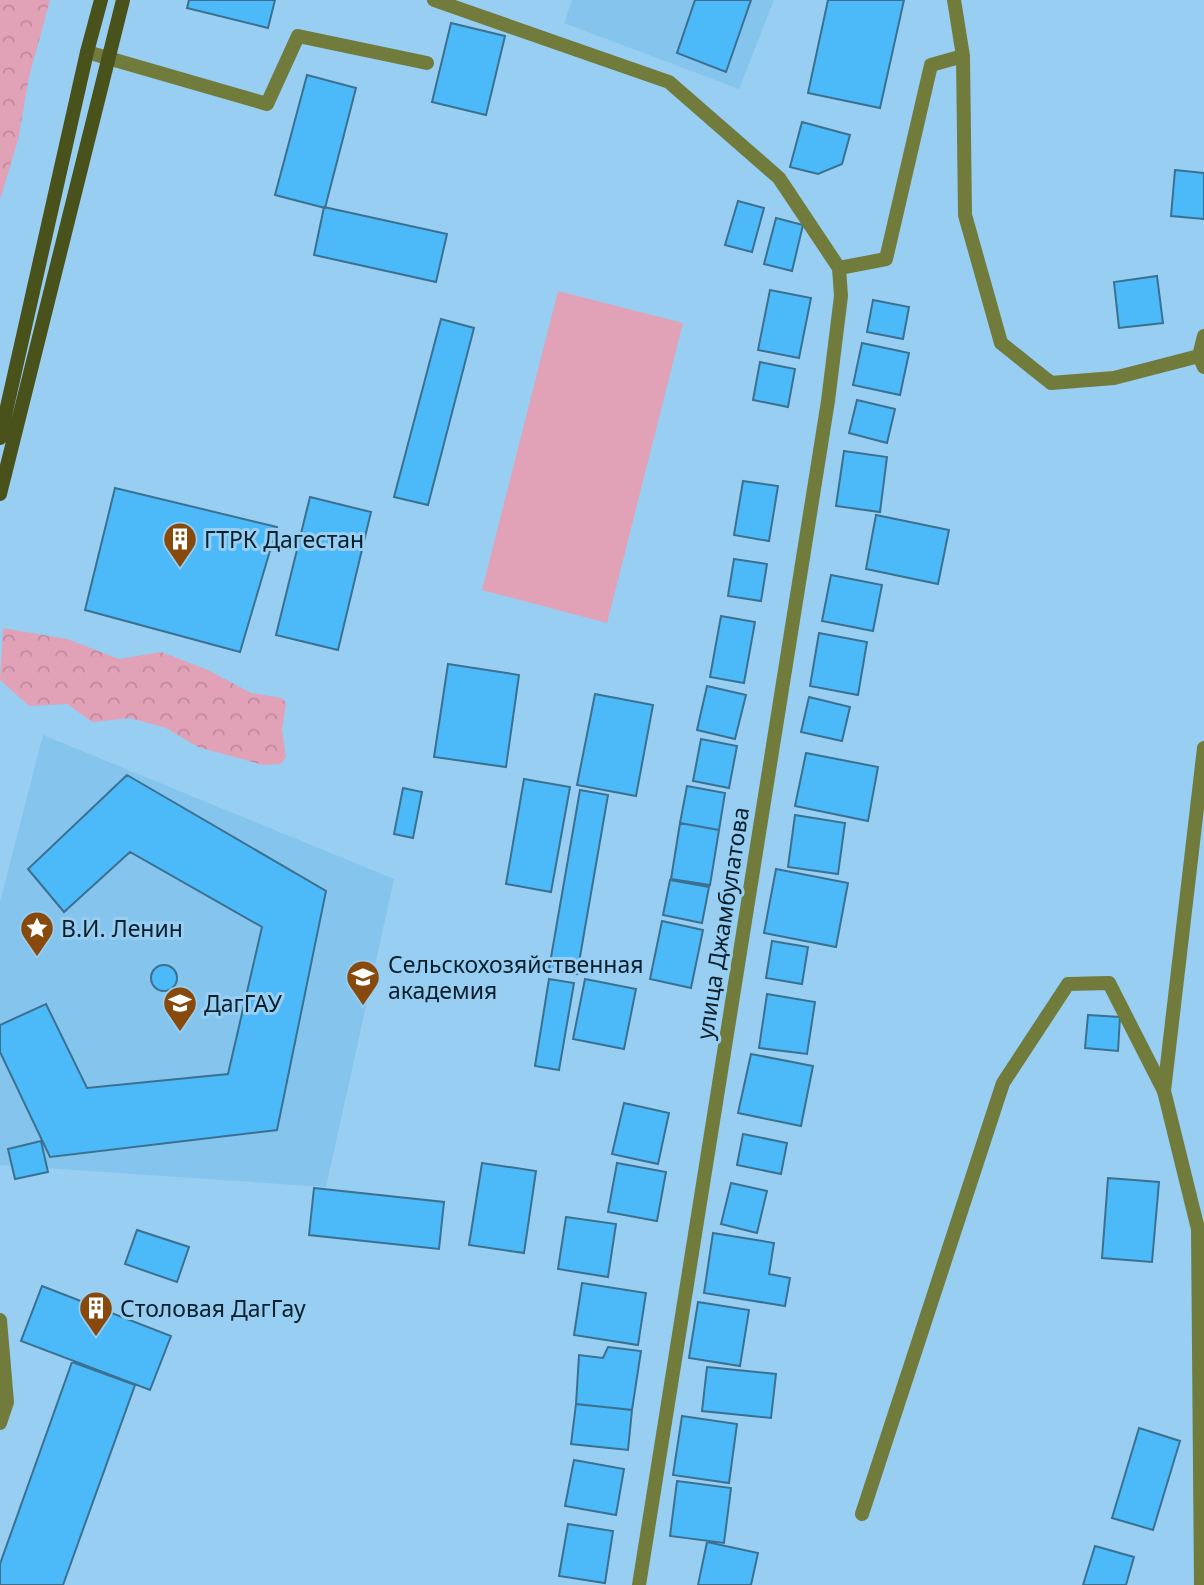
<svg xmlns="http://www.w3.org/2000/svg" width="1204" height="1585" viewBox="0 0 1204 1585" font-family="'Noto Sans',sans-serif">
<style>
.built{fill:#85c4ed}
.forest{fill:url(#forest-crowns)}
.pitch{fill:#e1a1b7}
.building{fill:#4cbaf8;stroke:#3b7091;stroke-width:2}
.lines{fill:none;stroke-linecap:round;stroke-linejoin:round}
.lane{stroke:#707b3c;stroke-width:14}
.street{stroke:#707b3c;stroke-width:14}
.secondary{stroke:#4a521b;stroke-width:14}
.labels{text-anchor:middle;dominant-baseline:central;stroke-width:6;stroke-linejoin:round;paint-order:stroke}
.poi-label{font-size:23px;fill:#081f2c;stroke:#97cef2;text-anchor:start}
.street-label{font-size:23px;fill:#081f2c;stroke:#97cef2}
</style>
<defs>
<pattern id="forest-crowns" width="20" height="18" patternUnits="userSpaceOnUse" patternTransform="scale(1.75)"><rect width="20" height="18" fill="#e1a1b7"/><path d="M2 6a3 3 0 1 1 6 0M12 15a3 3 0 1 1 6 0" fill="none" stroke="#c08a9e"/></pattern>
</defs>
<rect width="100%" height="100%" fill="#97cef2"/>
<!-- built -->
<path class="built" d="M572,0h202l-35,89 -175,-66z
M43,735l351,144 -68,308 -326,-22v-263z"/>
<!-- forest -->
<path class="forest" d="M0,0h50l-21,77 -11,63 -18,60z
M3,628l64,11 52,20 42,-7 47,18 43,23 31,5 4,5 -4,27 4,27 -5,7 -18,1 -65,-18 -32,-19 -36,-10 -38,4 -25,-18 -38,2 -29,-26z"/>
<!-- pitch -->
<path class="pitch" d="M558,291l125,32 -76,300 -125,-33z"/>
<!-- building -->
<path class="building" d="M189,0h86l-7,28 -81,-20z
M695,0h56l-25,72 -49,-19z
M828,0h76l-24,108 -72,-15z
M451,23l54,13 -19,79 -54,-13z
M307,75l49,13 -31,120 -50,-13z
M802,122l48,13 -8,29 -24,10 -28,-7z
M1175,170l29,3v46l-33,-3z
M738,201l26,7 -12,44 -27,-7z
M324,207l123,27 -11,48 -122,-27z
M776,218l27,7 -11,46 -28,-7z
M1157,276l6,47 -44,5 -5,-46z
M770,290l41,8 -12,60 -41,-8z
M873,300l36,7 -6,32 -36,-7z
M441,319l33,9 -46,177 -34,-8z
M862,343l47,10 -9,42 -47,-10z
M760,362l35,7 -7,38 -35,-7z
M857,400l38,9 -8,34 -38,-10z
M844,451l43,6 -7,55 -44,-6z
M743,481l35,5 -9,55 -35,-6z
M115,488l162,39 -37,125 -155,-42z
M310,497l61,15 -33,138 -62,-15z
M876,515l73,15 -11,54 -72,-15z
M734,559l33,5 -6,37 -33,-5z
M831,575l51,10 -9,46 -51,-10z
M721,616l34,6 -11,61 -34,-6z
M819,633l48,9 -9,53 -48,-9z
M448,664l71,11 -13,92 -72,-10z
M707,686l39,9 -11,44 -38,-9z
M595,694l58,11 -17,91 -59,-11z
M809,697l41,10 -8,34 -41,-9z
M701,739l36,7 -8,42 -36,-7z
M806,753l72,14 -10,54 -73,-15z
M127,775l199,116 -49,239 -227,27 -50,-105v-27l46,-21 41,84 141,-14 34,-147 -132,-75 -66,60 -36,-43z
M524,779l46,8 -19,105 -45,-8z
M687,786l38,7 -6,37 -39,-7z
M403,788l19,4 -9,46 -19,-4z
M580,790l28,5 -31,179 -28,-5z
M795,815l50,8 -7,51 -50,-7z
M680,823l39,7 -9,55 -39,-6z
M776,869l72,14 -12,64 -72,-14z
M670,880l39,7 -7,36 -39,-8z
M662,921l41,9 -12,58 -41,-9z
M772,941l36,6 -6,37 -36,-6z
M151 978a13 13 0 1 1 26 0a13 13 0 1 1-26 0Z
M549,979l25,4 -15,87 -24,-4z
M585,979l51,10 -12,60 -51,-10z
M767,994l48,8 -8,52 -48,-6z
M1088,1015l32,2 -2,34 -33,-3z
M751,1054l62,12 -12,60 -63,-13z
M624,1103l45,10 -11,51 -46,-10z
M743,1134l44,9 -6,31 -44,-9z
M41,1141l7,31 -33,7 -7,-30z
M482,1163l54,8 -12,82 -55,-8z
M617,1163l49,9 -9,49 -49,-9z
M1108,1178l51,4 -7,80 -50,-4z
M731,1183l36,8 -10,42 -36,-9z
M314,1188l130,14 -5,47 -130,-14z
M566,1217l50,7 -8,53 -50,-8z
M137,1230l52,17 -12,35 -52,-18z
M713,1233l61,10 -5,31 21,4 -5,28 -81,-13z
M582,1283l64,10 -8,52 -64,-10z
M42,1286l129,50 -21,54 -129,-49z
M698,1302l51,8 -9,56 -51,-8z
M608,1347l33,4 -9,59 -56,-6 3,-49 24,3z
M72,1362l63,23 -72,200h-63v-21z
M707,1367l69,7 -5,44 -69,-7z
M576,1404l56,6 -4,40 -57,-6z
M682,1416l55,8 -8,59 -56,-8z
M1139,1428l41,13 -27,89 -41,-12z
M574,1460l50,9 -8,46 -51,-9z
M677,1481l54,7 -7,55 -54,-7z
M568,1524l45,7 -8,52 -46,-7z
M707,1542l51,11 -7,32h-53z
M1095,1546l39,11 -8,28h-43z"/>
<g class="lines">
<!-- lane -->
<path class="lane" d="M87,52l180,52 31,-68 129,27
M1199,356l5,-20
M862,1514l141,-431 65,-99 41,-1 55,108"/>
<!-- street -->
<path class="street" d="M434,0l235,82 110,96 60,90 2,28 -13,105 -189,1184
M954,0l9,56 2,159 36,128 50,40 63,-5 85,-22 5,11
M839,268l47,-9 45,-194 32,-9
M0,1320l7,82 -7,21
M1201,1585l-3,-356 -34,-138 40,-343"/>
<!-- secondary -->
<path class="secondary" d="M0,438l87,-386 14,-52
M0,494l123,-494"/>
</g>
<!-- icons -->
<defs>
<g id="building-pin" transform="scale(1.75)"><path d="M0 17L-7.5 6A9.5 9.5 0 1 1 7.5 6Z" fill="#87490c" stroke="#97cef2"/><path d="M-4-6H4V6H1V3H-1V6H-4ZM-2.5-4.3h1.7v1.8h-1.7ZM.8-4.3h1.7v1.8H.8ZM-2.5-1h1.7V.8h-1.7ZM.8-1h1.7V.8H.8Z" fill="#fff"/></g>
<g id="sight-pin" transform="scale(1.75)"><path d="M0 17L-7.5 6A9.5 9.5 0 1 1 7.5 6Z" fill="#87490c" stroke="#97cef2"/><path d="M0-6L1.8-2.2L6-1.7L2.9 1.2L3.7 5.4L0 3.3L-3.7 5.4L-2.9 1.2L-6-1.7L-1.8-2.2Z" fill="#fff"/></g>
<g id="school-pin" transform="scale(1.75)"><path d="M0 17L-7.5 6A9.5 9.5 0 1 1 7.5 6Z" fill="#87490c" stroke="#97cef2"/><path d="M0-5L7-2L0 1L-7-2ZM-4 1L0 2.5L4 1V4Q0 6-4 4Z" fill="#fff"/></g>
<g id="university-pin" transform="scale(1.75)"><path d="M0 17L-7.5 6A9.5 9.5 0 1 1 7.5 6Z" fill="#87490c" stroke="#97cef2"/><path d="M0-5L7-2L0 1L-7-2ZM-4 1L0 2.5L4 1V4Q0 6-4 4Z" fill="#fff"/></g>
</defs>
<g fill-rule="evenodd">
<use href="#building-pin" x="180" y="539"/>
<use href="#sight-pin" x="37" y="928"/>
<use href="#school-pin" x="363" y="977"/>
<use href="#university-pin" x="180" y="1003"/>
<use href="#building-pin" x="96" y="1308"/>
</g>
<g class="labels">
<!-- poi labels -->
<g class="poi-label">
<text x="204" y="539">ГТРК Дагестан</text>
<text x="61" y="928">В.И. Ленин</text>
<text x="388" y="964">Сельскохозяйственная<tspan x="388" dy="26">академия</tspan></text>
<text x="204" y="1003">ДагГАУ</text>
<text x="120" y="1308">Столовая ДагГау</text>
</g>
<!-- street labels -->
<g class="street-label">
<text transform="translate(722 923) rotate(-81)">улица Джамбулатова</text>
</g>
</g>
</svg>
